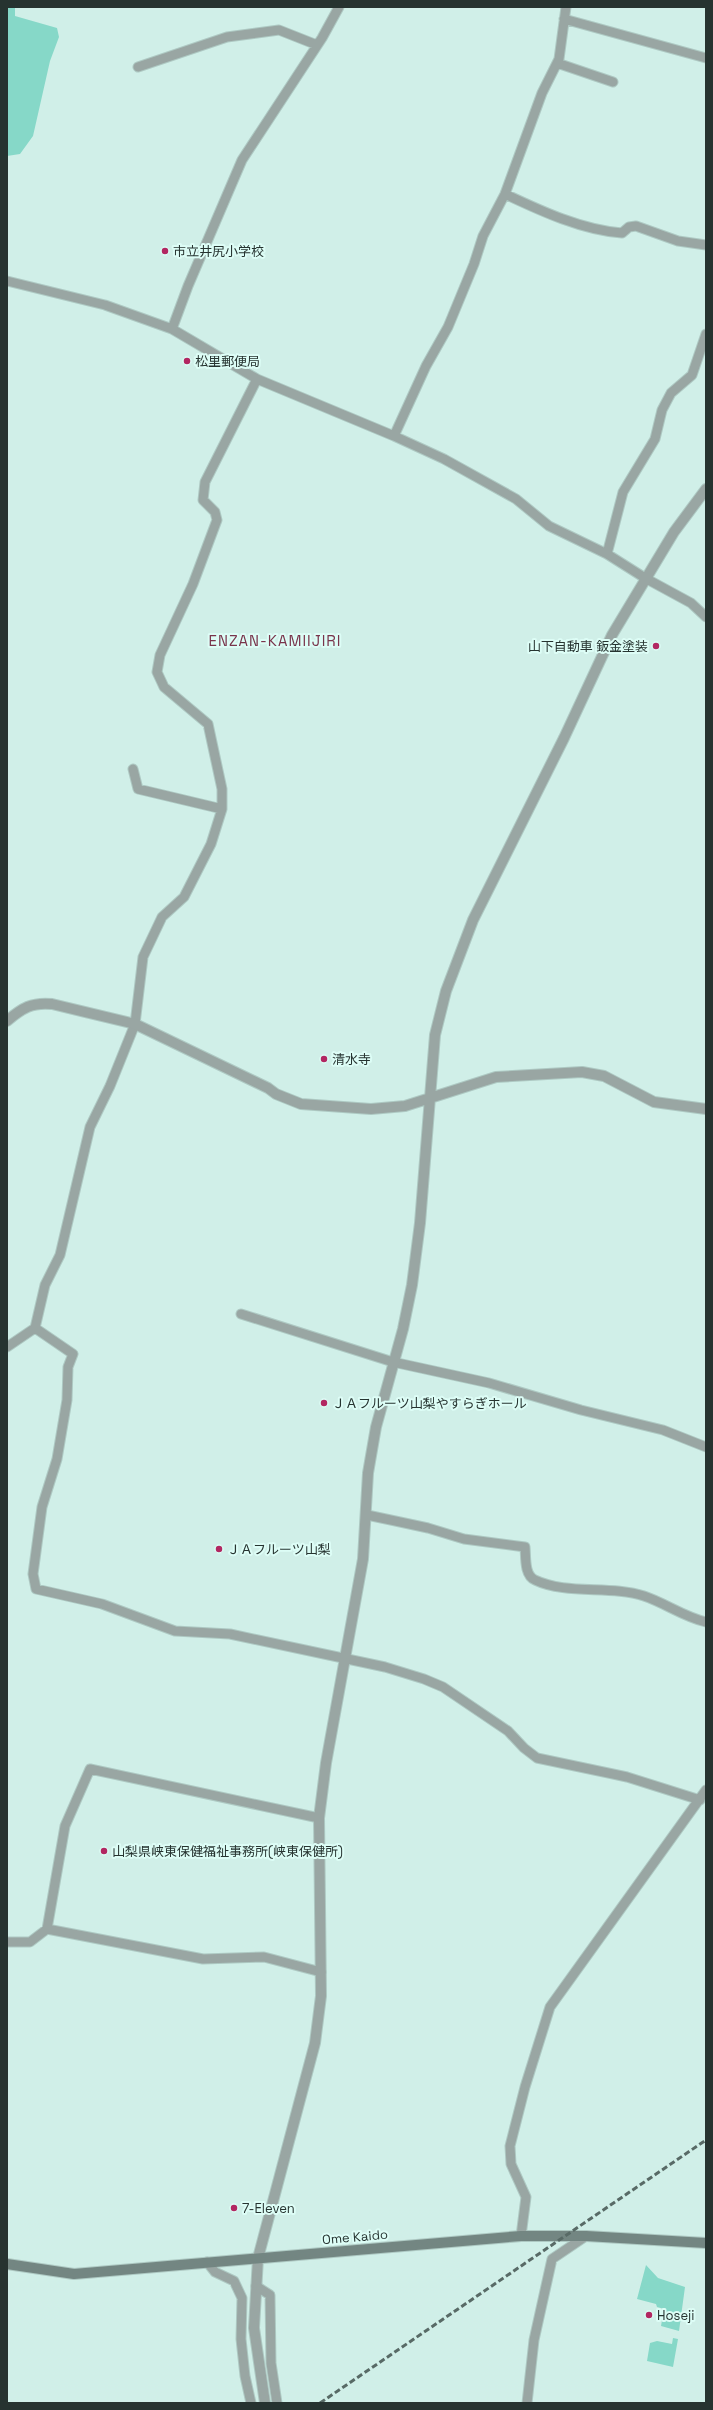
<svg xmlns="http://www.w3.org/2000/svg" width="713" height="2410" viewBox="0 0 713 2410" font-family="'Space Grotesk','Noto Sans JP',sans-serif">
<style>
.green{fill:#86d8c8}
.lines{fill:none;stroke-linecap:round;stroke-linejoin:round}
.minor-casing{stroke:#aec9c3;stroke-width:11}
.tertiary-casing{stroke:#aec9c3;stroke-width:12}
.secondary-casing{stroke:#aec9c3;stroke-width:12}
.minor{stroke:#99a6a3;stroke-width:9}
.tertiary{stroke:#99a6a3;stroke-width:10}
.secondary{stroke:#738682;stroke-width:10}
.rail{stroke:#586a66;stroke-width:3;stroke-dasharray:6 3;stroke-linecap:butt}
.poi-dot{fill:#b22661;stroke:#ddfdf6;stroke-width:1.5}
.labels{text-anchor:middle;dominant-baseline:central;stroke-width:4;stroke-linejoin:round;paint-order:stroke}
.poi-label{font-size:13px;fill:#263330;stroke:#ddfdf6;text-anchor:start}
.street-label{font-size:13px;fill:#263330;stroke:#ddfdf6}
.quarter-label{font-size:15px;letter-spacing:1px;fill:#79344b;stroke:#ddfdf6}
</style>
<rect width="100%" height="100%" fill="#d0efe8"/>
<!-- green -->
<path class="green" d="M7,7h8v9l42,12 2,9 -9,24 -17,75 -13,18 -13,2z
M646,2265l12,13 27,9 -6,44 -18,-5 3,-17 -7,-2 -1,-3 -19,-5z
M673,2338l5,1 -5,28 -26,-6 3,-18 7,-2 15,3z"/>
<g class="lines">
<!-- minor casing -->
<g class="minor-casing">
<path id="minor" d="M564,19l142,39
M557,63l56,19
M138,67l89,-30 52,-7 38,15
M505,194c36,17 77,36 117,39l7,-6 7,-1 42,15 28,4
M7,281l98,24 67,24 85,50 137,57 50,23 72,40 33,27 58,28 38,24 46,25 15,14
M172,329l16,-43 54,-126 80,-122 17,-31
M394,436l32,-70 22,-39 26,-63 9,-28 22,-42 37,-101 17,-34 7,-52
M607,554l16,-62 32,-53 7,-29 9,-17 21,-18 14,-41
M133,769l5,20 84,20
M241,1314l152,48 96,21 92,27 82,20 43,17
M35,1328l38,26 -5,13 -1,33 -10,59 -15,48 -9,67 3,15 66,15 73,27 55,3 155,33 39,12 19,8 65,44 16,17 13,10 90,19 73,23
M7,1347l28,-19 10,-43 15,-30 30,-128 20,-41 25,-62 8,-67 19,-40 22,-20 27,-53 11,-35v-20l-14,-65 -44,-37 -7,-15 3,-17 33,-71 24,-64 -2,-8 -12,-12 2,-18 52,-103
M367,1515l61,13 36,11 61,8c1,10 -1,28 10,33 31,15 76,5 109,16 21,7 40,21 62,26
M47,1929l156,30 61,-2 57,15
M7,1942h23l17,-13 18,-103 25,-57 229,49
M521,2236l5,-39 -15,-33 -1,-18 15,-59 25,-80 156,-217
M207,2262l8,10 19,9 8,17 -1,41 4,37 6,27
M256,2286l14,9 1,68 6,40
M527,2403l7,-63 18,-81 34,-23"/>
</g>
<!-- tertiary casing -->
<g class="tertiary-casing">
<path id="tertiary" d="M7,1021c15,-13 25,-19 45,-17l83,20 133,64 8,6 25,10 70,5 34,-3 91,-29 86,-5 22,4 50,26 52,7
M265,2403l-11,-75 4,-70 57,-215 6,-47 -2,-178 7,-55 37,-204 5,-86 8,-46 27,-98 9,-44 8,-62 15,-188 11,-44 27,-71 91,-182 48,-103 62,-103 32,-43"/>
</g>
<!-- secondary casing -->
<g class="secondary-casing">
<path id="secondary" d="M7,2264l67,10 447,-38h65l120,7"/>
</g>
<!-- minor -->
<use href="#minor" class="minor"/>
<!-- tertiary -->
<use href="#tertiary" class="tertiary"/>
<!-- secondary -->
<use href="#secondary" class="secondary"/>
<!-- rail -->
<path class="rail" d="M320,2403l386,-263"/>
</g>
<!-- markers -->
<g class="poi-dot">
<circle cx="165" cy="251" r="4"/>
<circle cx="187" cy="361" r="4"/>
<circle cx="656" cy="646" r="4"/>
<circle cx="324" cy="1059" r="4"/>
<circle cx="324" cy="1403" r="4"/>
<circle cx="219" cy="1549" r="4"/>
<circle cx="104" cy="1851" r="4"/>
<circle cx="234" cy="2208" r="4"/>
<circle cx="649" cy="2315" r="4"/>
</g>
<g class="labels">
<!-- poi labels -->
<g class="poi-label">
<text x="173" y="251">市立井尻小学校</text>
<text x="195" y="361">松里郵便局</text>
<text x="648" y="646" text-anchor="end">山下自動車 鈑金塗装</text>
<text x="332" y="1059">清水寺</text>
<text x="332" y="1403">ＪＡフルーツ山梨やすらぎホール</text>
<text x="227" y="1549">ＪＡフルーツ山梨</text>
<text x="112" y="1851">山梨県峡東保健福祉事務所(峡東保健所)</text>
<text x="242" y="2208">7-Eleven</text>
<text x="657" y="2315">Hoseji</text>
</g>
<!-- street labels -->
<g class="street-label">
<text transform="translate(355 2237) rotate(-5)">Ome Kaido</text>
</g>
<!-- quarter labels -->
<g class="quarter-label">
<text x="275" y="640">ENZAN-KAMIIJIRI</text>
</g>
</g>
<!-- border -->
<rect width="713" height="2410" fill="none" stroke="#263330" stroke-width="16"/>
</svg>
